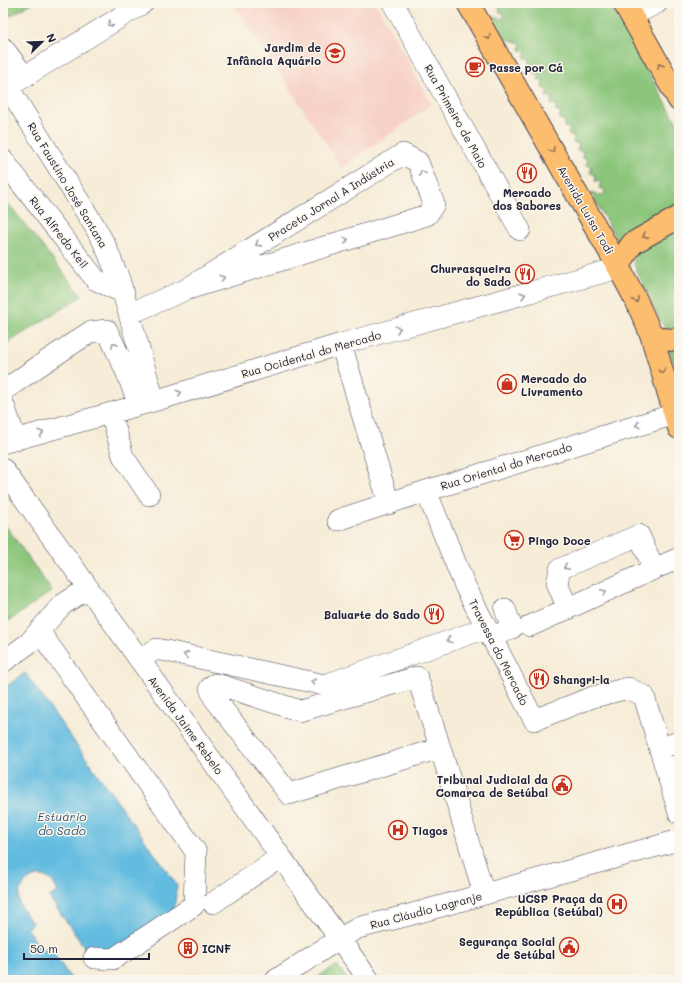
<svg xmlns="http://www.w3.org/2000/svg" width="682" height="983" viewBox="0 0 682 983" font-family="Mali,sans-serif">
<style>
.built{fill:#f7d1c6}
.green{fill:#8ac57a;stroke:#56745a}
.water{fill:#62bce0;stroke:#426f8e}
.lines{fill:none;stroke-linecap:round;stroke-linejoin:round}
.minor-casing{stroke:#424052;stroke-width:22}
.major-casing{stroke:#424052;stroke-width:24}
.minor{stroke:#fff;stroke-width:21}
.major{stroke:#fcbd6e;stroke-width:22}
.oneway{stroke:#9c9ca7}
.oneway2{stroke:#8f7054}
.labels{text-anchor:middle;dominant-baseline:central;stroke-width:3;stroke-linejoin:round;paint-order:stroke}
.poi-label{font-size:11px;font-weight:bold;fill:#22223b;stroke:#fbf7ec;text-anchor:end}
.street-label{font-size:11px;fill:#22223b;stroke:#fbf7ec}
.water-label{font-size:12px;font-style:italic;fill:#385875;stroke:#fbf7ec}
</style>
<rect width="100%" height="100%" fill="#fbf7ec"/>
<filter id="ink" filterUnits="userSpaceOnUse"><feTurbulence type="fractalNoise" baseFrequency=".025" numOctaves="2"/><feDisplacementMap in="SourceGraphic" scale="8" xChannelSelector="R" yChannelSelector="G"/><feConvolveMatrix kernelMatrix="1 2 1 2 8 2 1 2 1" color-interpolation-filters="sRGB"/></filter>
<filter id="wash" filterUnits="userSpaceOnUse"><feTurbulence type="fractalNoise" baseFrequency=".012" numOctaves="4" result="noise"/><feDisplacementMap in="SourceGraphic" scale="16" xChannelSelector="R" yChannelSelector="G"/><feGaussianBlur stdDeviation="0.9" result="paint"/><feColorMatrix in="noise" values="0 0 0 0 0 0 0 0 0 0 0 0 0 0 0 0 0 1.4 0 .05"/><feComposite in="paint" operator="in"/></filter>
<g filter="url(#wash)">
<rect width="100%" height="100%" fill="#f6ecd7"/>
<!-- built -->
<path class="built" d="M233,3h143l56,101 -90,64z"/>
<!-- green -->
<path class="green" d="M3,3h29l-29,17z
M495,3h114l70,123v80l-60,38 -28,-51 13,3 1,-6 -6,-2 2,-6 -6,-1 1,-6 -6,-2 2,-6 -6,-2 2,-6 -6,-2 1,-6 -6,-1 2,-6 -6,-2 1,-6 -6,-2 2,-6 -6,-1 1,-6 -6,-2 2,-6 -6,-2 2,-6 -6,-1 1,-7 -6,-1 2,-6 -6,-2 1,-6 -5,-2 1,-6 -6,-1 2,-6 -6,-2 1,-6 -6,-2 2,-6 -6,-1 1,-7 -18,-5 -13,-22 13,3 1,-5 -5,-2 1,-6 -6,-2z
M3,197l79,99 -79,50z
M679,227v103c-9,-1 -15,-1 -19,-9l-24,-52c-3,-6 -2,-10 0,-16z
M679,348v34l-10,-33z
M3,522l49,69 -49,34z
M337,965l11,15h-35z"/>
<!-- water -->
<path class="water" d="M25,673l152,212 -3,26 -59,42 -28,-2 -38,-54 9,-5c-3,-5 -4,-11 -9,-13 -15,-10 -33,7 -30,23 2,7 9,15 13,21l-5,6 14,21 8,-3 23,33h-69v-145c3,-8 3,-15 0,-23v-105l4,-3 -4,-7v-8z"/>
</g>
<g filter="url(#ink)">
<g class="lines">
<!-- minor casing -->
<g class="minor-casing">
<path id="minor" d="M393,3l127,227
M631,16l26,-13
M3,48l22,29
M8,87l86,138 11,20 14,34 35,122
M3,90l140,-87
M3,160l93,120 28,13
M129,314l56,-24 242,-75 7,-11 -16,-42 -15,-8 -218,136
M341,344l48,160
M3,391l36,-25 51,-34 17,-2 19,41 13,34
M3,403l13,37
M111,413l12,43 26,39
M3,443l151,-42 187,-57 278,-76
M3,469l366,511
M426,491l39,95 69,134 59,-23 35,-9 16,8 35,117
M338,520l88,-29 249,-77
M654,569l25,-11
M88,588l-26,17 -23,26 157,221 -2,53 -81,54 -19,-1
M530,626l124,-57 -15,-34 -79,34 -3,14 11,26
M491,638l21,-10 -7,-19
M139,659l18,-10 168,36 161,-57
M3,662l26,-19 10,-12
M440,748l-151,46 -75,-96 -4,-10c2,-3 3,-4 7,-4l83,27 117,-34c25,71 45,145 67,217
M660,748l19,-6
M213,903l67,-46
M276,980l63,-41 19,-11 51,-13 270,-75"/>
</g>
<!-- major casing -->
<g class="major-casing">
<path id="major" d="M468,3l151,265 17,32 15,34 28,94
M624,3l55,97
M619,268c4,-9 7,-17 14,-25l46,-26
M651,334c10,5 16,7 28,5"/>
</g>
<!-- minor -->
<use href="#minor" class="minor"/>
<!-- major -->
<use href="#major" class="major"/>
</g>
<!-- one-way arrows -->
<defs><path id="oneway-chevron" d="M-2-3.5L2.5 0L-2 3.5" fill="none" stroke-width="1.6" stroke-linecap="round" stroke-linejoin="round"/></defs>
<g class="oneway">
<use href="#oneway-chevron" transform="translate(110 24) rotate(148)"/>
<use href="#oneway-chevron" transform="translate(422 173) rotate(-110)"/>
<use href="#oneway-chevron" transform="translate(346 240) rotate(-17)"/>
<use href="#oneway-chevron" transform="translate(258 244) rotate(148)"/>
<use href="#oneway-chevron" transform="translate(222 278) rotate(-17)"/>
<use href="#oneway-chevron" transform="translate(523 295) rotate(-16)"/>
<use href="#oneway-chevron" transform="translate(398 329) rotate(-15)"/>
<use href="#oneway-chevron" transform="translate(114 345) rotate(-116)"/>
<use href="#oneway-chevron" transform="translate(179 393) rotate(-17)"/>
<use href="#oneway-chevron" transform="translate(638 425) rotate(163)"/>
<use href="#oneway-chevron" transform="translate(41 433) rotate(-16)"/>
<use href="#oneway-chevron" transform="translate(566 567) rotate(153)"/>
<use href="#oneway-chevron" transform="translate(604 592) rotate(-25)"/>
<use href="#oneway-chevron" transform="translate(449 640) rotate(161)"/>
<use href="#oneway-chevron" transform="translate(186 655) rotate(-168)"/>
<use href="#oneway-chevron" transform="translate(313 682) rotate(-168)"/>
</g>
<g class="oneway2">
<use href="#oneway-chevron" transform="translate(488 37) rotate(60)"/>
<use href="#oneway-chevron" transform="translate(660 66) rotate(-120)"/>
<use href="#oneway-chevron" transform="translate(552 150) rotate(60)"/>
<use href="#oneway-chevron" transform="translate(645 236) rotate(150)"/>
<use href="#oneway-chevron" transform="translate(636 300) rotate(64)"/>
<use href="#oneway-chevron" transform="translate(662 371) rotate(73)"/>
</g>
</g>
<!-- icons -->
<defs>
<g id="school-ring" transform="scale(1)"><circle r="9.5" fill="#fbf7ec" stroke="#c8321e" stroke-width="1.5"/><path d="M0-5L7-2L0 1L-7-2ZM-4 1L0 2.5L4 1V4Q0 6-4 4Z" fill="#c8321e"/></g>
<g id="cafe-ring" transform="scale(1)"><circle r="9.5" fill="#fbf7ec" stroke="#c8321e" stroke-width="1.5"/><path d="M-5.5-4.5H6V0H3Q3 3.5 0 3.5H-2.5Q-5.5 3.5-5.5 0ZM3-3.2v2h1.7v-2ZM-6 4.5H4V6H-6Z" fill="#c8321e"/></g>
<g id="restaurant-ring" transform="scale(1)"><circle r="9.5" fill="#fbf7ec" stroke="#c8321e" stroke-width="1.5"/><path d="M-5-6h1v4h1v-4h1v4h1v-4h1v5L-1.5 .5V6h-2V.5L-5-1ZM5-6V6H3V1.5H1.5Q1.5-4 5-6Z" fill="#c8321e"/></g>
<g id="shop-ring" transform="scale(1)"><circle r="9.5" fill="#fbf7ec" stroke="#c8321e" stroke-width="1.5"/><path d="M-5-2.5h2.3a2.7 3.5 0 0 1 5.4 0H5L5.5 6h-11ZM-1.5-2.5h3a1.5 2.3 0 0 0-3 0Z" fill="#c8321e"/></g>
<g id="supermarket-ring" transform="scale(1)"><circle r="9.5" fill="#fbf7ec" stroke="#c8321e" stroke-width="1.5"/><path d="M-6-5.5h2.5l.6 2H6L4.5 2H-2.5L-4.4-4H-6ZM-1.5 3.2a1.3 1.3 0 1 0 .1 0ZM3 3.2a1.3 1.3 0 1 0 .1 0Z" fill="#c8321e"/></g>
<g id="civic-ring" transform="scale(1)"><circle r="9.5" fill="#fbf7ec" stroke="#c8321e" stroke-width="1.5"/><path d="M-.6-6.5H3V-4.5H.6V-3L4-1V1h2V6H-6V1h2V-1L-.6-3ZM-1.2 2.5V6h2.4V2.5Z" fill="#c8321e"/></g>
<g id="hospital-ring" transform="scale(1)"><circle r="9.5" fill="#fbf7ec" stroke="#c8321e" stroke-width="1.5"/><path d="M-5-5h3v3.5h4V-5h3V5h-3V1.5h-4V5h-3Z" fill="#c8321e"/></g>
<g id="building-ring" transform="scale(1)"><circle r="9.5" fill="#fbf7ec" stroke="#c8321e" stroke-width="1.5"/><path d="M-4-6H4V6H1V3H-1V6H-4ZM-2.5-4.3h1.7v1.8h-1.7ZM.8-4.3h1.7v1.8H.8ZM-2.5-1h1.7V.8h-1.7ZM.8-1h1.7V.8H.8Z" fill="#c8321e"/></g>
</defs>
<g fill-rule="evenodd">
<use href="#school-ring" x="335" y="53"/>
<use href="#cafe-ring" x="475" y="67"/>
<use href="#restaurant-ring" x="527" y="173"/>
<use href="#restaurant-ring" x="525" y="274"/>
<use href="#shop-ring" x="507" y="384"/>
<use href="#supermarket-ring" x="514" y="540"/>
<use href="#restaurant-ring" x="434" y="614"/>
<use href="#restaurant-ring" x="539" y="679"/>
<use href="#civic-ring" x="562" y="785"/>
<use href="#hospital-ring" x="398" y="830"/>
<use href="#hospital-ring" x="617" y="904"/>
<use href="#civic-ring" x="569" y="947"/>
<use href="#building-ring" x="188" y="948"/>
</g>
<g class="labels">
<!-- poi labels -->
<g class="poi-label">
<text x="321" y="47">Jardim de<tspan x="321" dy="13">Infância Aquário</tspan></text>
<text x="489" y="67" text-anchor="start">Passe por Cá</text>
<text x="527" y="192" text-anchor="middle">Mercado<tspan x="527" dy="13">dos Sabores</tspan></text>
<text x="511" y="268">Churrasqueira<tspan x="511" dy="13">do Sado</tspan></text>
<text x="521" y="378" text-anchor="start">Mercado do<tspan x="521" dy="13">Livramento</tspan></text>
<text x="528" y="540" text-anchor="start">Pingo Doce</text>
<text x="420" y="614">Baluarte do Sado</text>
<text x="553" y="679" text-anchor="start">Shangri-la</text>
<text x="548" y="779">Tribunal Judicial da<tspan x="548" dy="13">Comarca de Setúbal</tspan></text>
<text x="412" y="830" text-anchor="start">Tiagos</text>
<text x="603" y="898">UCSP Praça da<tspan x="603" dy="13">República (Setúbal)</tspan></text>
<text x="555" y="941">Segurança Social<tspan x="555" dy="13">de Setúbal</tspan></text>
<text x="202" y="948" text-anchor="start">ICNF</text>
</g>
<!-- street labels -->
<g class="street-label">
<text transform="translate(456 116) rotate(61)">Rua Primeiro de Maio</text>
<text transform="translate(68 185) rotate(59)">Rua Faustino José Santana</text>
<text transform="translate(331 199) rotate(-32)">Praceta Jornal A Indústria</text>
<text transform="translate(586 210) rotate(60)">Avenida Luísa Todi</text>
<text transform="translate(59 232) rotate(52)">Rua Alfredo Keil</text>
<text transform="translate(311 354) rotate(-16)">Rua Ocidental do Mercado</text>
<text transform="translate(506 466) rotate(-17)">Rua Oriental do Mercado</text>
<text transform="translate(499 652) rotate(63)">Travessa do Mercado</text>
<text transform="translate(186 725) rotate(54)">Avenida Jaime Rebelo</text>
<text transform="translate(426 910) rotate(-15)">Rua Cláudio Lagranje</text>
</g>
<!-- water labels -->
<g class="water-label">
<text x="62" y="816">Estuário<tspan x="62" dy="14">do Sado</tspan></text>
</g>
</g>
<!-- margin -->
<rect width="682" height="983" fill="none" stroke="#fbf7ec" stroke-width="16"/>
<!-- north arrow -->
<g transform="translate(42 42) rotate(67)" stroke="#fbf7ec" stroke-width="3" paint-order="stroke">
<path d="M0-3L7 15L0 10L-7 15Z" fill="#22223b"/>
<text y="-6" font-size="11" font-weight="bold" text-anchor="middle" fill="#22223b">N</text>
</g>
<!-- scale -->
<path d="M24 953v6h125v-6" fill="none" stroke="#22223b" stroke-width="2"/>
<text x="30" y="953" font-size="12" fill="#22223b" stroke="#fbf7ec" stroke-width="3" paint-order="stroke">50 m</text>
</svg>
